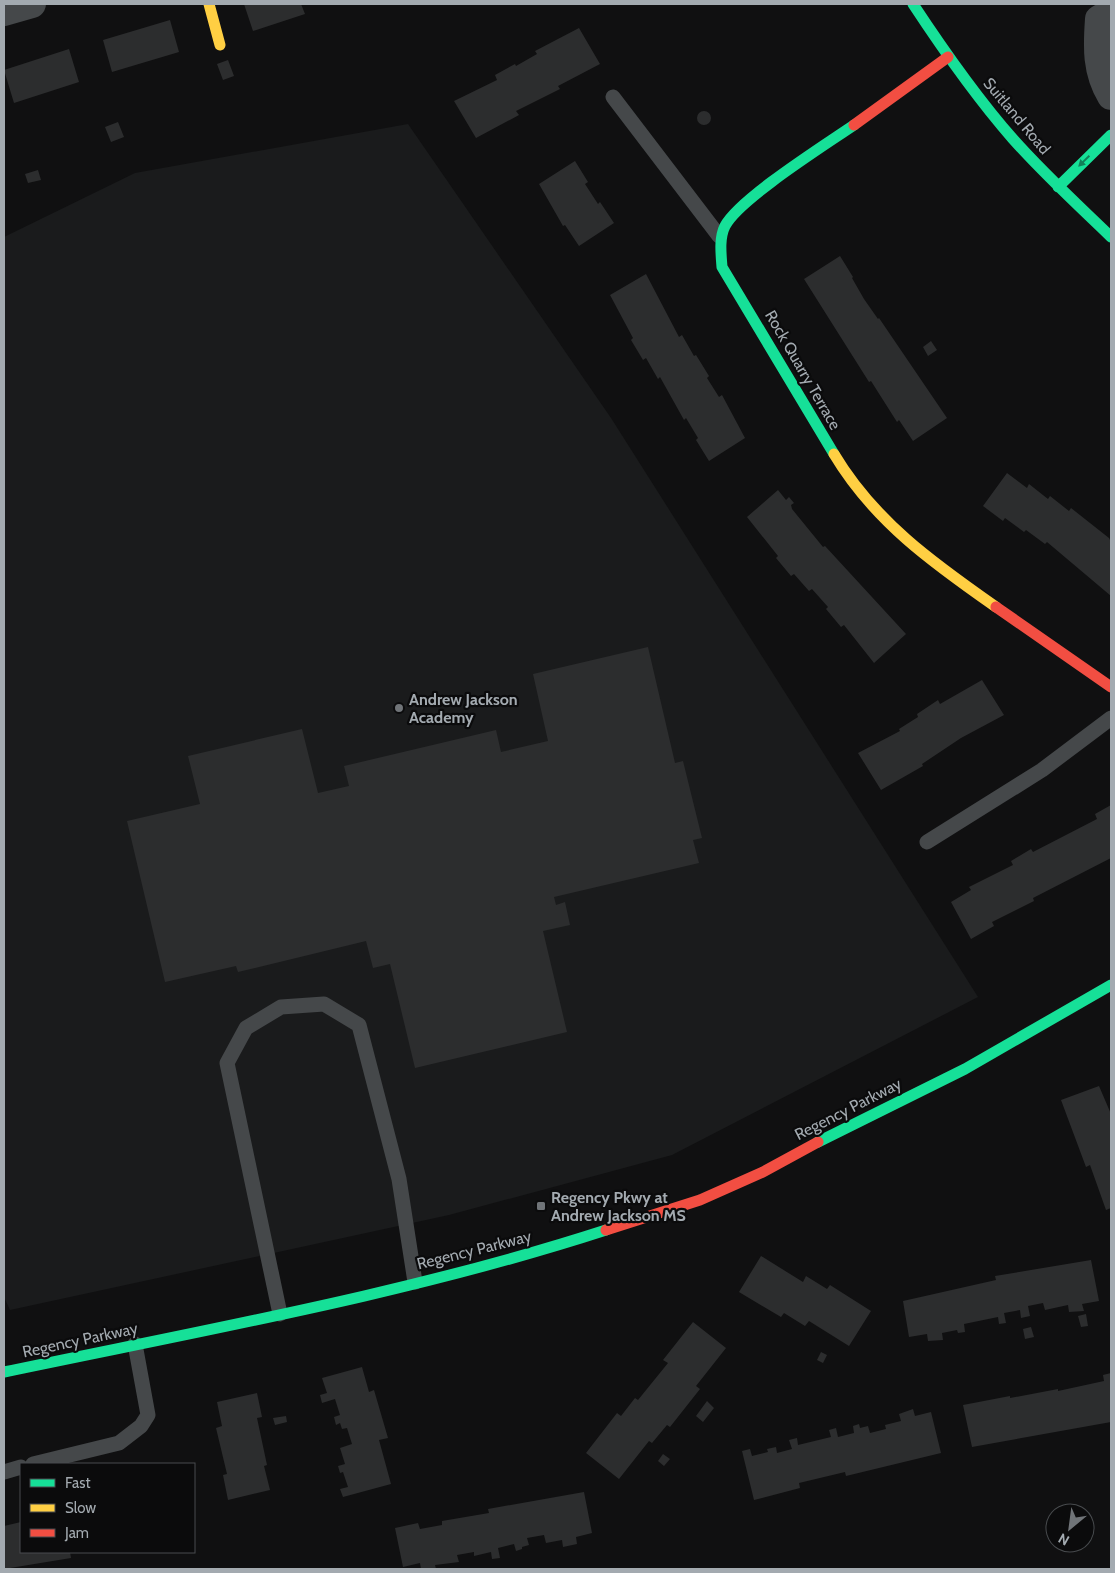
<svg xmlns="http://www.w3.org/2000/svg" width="1115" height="1573" viewBox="0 0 1115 1573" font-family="Cabin,sans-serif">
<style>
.built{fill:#1a1b1c}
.building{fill:#2c2d2e}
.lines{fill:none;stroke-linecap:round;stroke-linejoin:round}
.lane{stroke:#45484a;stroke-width:15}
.street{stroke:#45484a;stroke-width:28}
.fast{stroke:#16e098;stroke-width:11}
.slow{stroke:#ffcf43;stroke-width:11}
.jam{stroke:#f24e42;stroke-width:11}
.oneway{fill:#118059}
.poi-dot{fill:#707478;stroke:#0b0b0c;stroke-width:2}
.labels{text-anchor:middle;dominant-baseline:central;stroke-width:4.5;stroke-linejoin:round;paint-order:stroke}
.street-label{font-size:16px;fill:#a3aab0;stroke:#0b0b0c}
.poi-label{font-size:16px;font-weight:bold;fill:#a3aab0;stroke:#0b0b0c;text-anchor:start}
</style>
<rect width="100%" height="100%" fill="#101011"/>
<!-- built -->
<path class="built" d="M408,124l203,294 367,579 -306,158 -223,60 -439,95 -6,-13v-1060l131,-64z"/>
<!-- building -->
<path class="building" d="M244,4h57l4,10 -52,17z
M170,20l9,32 -67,20 -9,-32z
M579,28l21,36 -42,22 2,3 -44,22 3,4 -43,23 -22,-37 43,-21 -2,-5 20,-11 1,2 21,-12 -2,-3z
M69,49l10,33 -65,21 -10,-33z
M228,60l6,16 -11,4 -6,-16z
M697 118a7 7 0 1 1 14 0a7 7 0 1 1-14 0Z
M118,122l6,15 -13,5 -6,-15z
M575,161l13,21 -3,2 13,20 2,-2 14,21 -35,23 -14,-21 -2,1 -24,-42z
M38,170l3,10 -13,3 -3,-9z
M840,256l13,21 -1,1 12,21 14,20 1,-1 68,100 -34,23 -14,-21 -2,2 -26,-41 -2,1 -65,-103z
M646,274l33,63 3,-2 12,21 2,-1 13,21 -2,2 12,19 3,-2 23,43 -36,23 -13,-21 2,-2 -12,-20 -2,2 -24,-43 -2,2 -12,-21 -3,2 -12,-20 2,-2 -23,-43z
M931,341l6,9 -9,6 -5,-9z
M1007,473l20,15 2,-4 19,15 2,-3 19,15 2,-3 38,30 2,4v54l-64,-54 -2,2 -19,-14 -2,2 -19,-14 -2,3 -20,-15z
M778,490l8,10 3,-3 5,6 -3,2 1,4 31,38 2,-1 81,88 -32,29 -30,-38 -3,2 -15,-18 2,-2 -16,-18 -3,2 -15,-17 -3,2 -15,-18 2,-2 -31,-39z
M648,647l27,116 8,-2 19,77 -9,2 6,23 -145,34 2,8 9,-3 5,23 -27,6 24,101 -152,36 -25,-104 -17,4 -7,-27 -128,31 -2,-6 -71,16 -38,-161 73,-17 -12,-48 114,-27 16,64 31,-7 -5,-20 152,-36 5,22 47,-11 -15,-67z
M982,680l22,35 -43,23 -39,26 1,2 -42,24 -23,-37 42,-22 -1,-2 19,-12 -1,-3 21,-14 2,4z
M1111,805v53l-78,40 1,3 -42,21 2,4 -23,13 -20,-37 20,-12 -2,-3 44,-22 -2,-4 20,-12 2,3 64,-33 -2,-5z
M1099,1086l12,28v94l-5,2 -16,-45 -4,2 -25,-67z
M761,1256l42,26 3,-6 21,13 3,-4 41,26 -22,35 -40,-25 -4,5 -21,-13 -3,4 -42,-25z
M1091,1260l8,41 -17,3 2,7 -15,1 -1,-7 -23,5 -2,-7 -15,3 2,10 -9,2 -1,-8 -16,3 2,10 -7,1 -1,-7 -34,7 1,8 -7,1 -1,-3 -15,3 1,7 -15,1 -1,-7 -18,3 -6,-36 93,-21 -1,-4z
M1086,1314l2,12 -7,1 -3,-11z
M693,1322l33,26 -30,38 4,3 -30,38 -3,-2 -15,18 -3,-2 -30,38 -33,-26 31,-40 4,3 14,-18 3,2 30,-37 -5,-3z
M1031,1327l3,10 -9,2 -2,-10z
M821,1352l6,3 -4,8 -6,-3z
M362,1367l7,25 5,-2 14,48 -9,2 12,44 -48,13 -3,-8 8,-2 -5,-15 -3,1 -2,-7 7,-2 -5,-16 12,-4 -5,-16 -5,1 -2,-6 -4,2 -2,-8 6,-2 -5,-16 -13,4 -2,-8 7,-2 -5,-15z
M1111,1373v49l-139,25 -9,-42 47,-9v2l48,-9v2l46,-10 -1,-6z
M257,1393l5,24 -5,1 10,47 -3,1 6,24 -42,10 -5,-25 4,-1 -11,-46 6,-2 -5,-24z
M707,1401l7,7 -11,14 -7,-6z
M913,1409l2,7 16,-4 10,41 -95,23 -1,-4 -46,11 1,5 -46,12 -12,-49 8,-2 2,7 16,-4 -1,-3 9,-2 1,6 15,-4 -3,-9 8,-2 1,7 33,-8 -2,-7 7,-2 2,9 16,-4 -1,-7 6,-2 1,4 8,-2 2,7 16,-4 -1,-4 16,-4 -2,-7z
M286,1416l1,6 -12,3 -2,-7z
M663,1454l7,5 -6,7 -6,-5z
M584,1492l8,41 -16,4 1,7 -14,3 -1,-7 -16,3 -2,-8 -17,3 2,7 -7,2v2l-6,2 -2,-7 -16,4 2,10 -8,1 -1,-7 -17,4v-4l-17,3 2,7 -24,3 1,4h-15l-1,-6 -17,4 -8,-39 23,-5 2,6 22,-4v-4l47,-8 -1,-4z
M21,1522v30h49l1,6 -67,11v-43z"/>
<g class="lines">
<!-- lane -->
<path class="lane" d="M613,97l106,139
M927,842l115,-72 69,-52
M280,1314l-53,-251 19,-35 35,-21 43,-3 35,21 40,154 16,103
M33,1464l86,-21 22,-17 7,-11 -13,-71
M4,1472l17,-5"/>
<!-- street -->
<path class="street" d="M4,12l28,-8
M1111,12l-12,7c-2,28 -3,52 12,77"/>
<!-- fast -->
<path class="fast" d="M913,4c31,47 63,93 100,135 31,35 65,66 98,98
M1058,187l53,-52
M834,454l-112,-187c-1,-13 -3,-29 3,-41 14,-27 100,-81 129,-101
M818,1142l147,-73 146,-84
M4,1372c200,-42 408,-79 602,-142"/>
<!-- slow -->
<path class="slow" d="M209,4l11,41
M834,454c40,67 99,109 162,153"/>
<!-- jam -->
<path class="jam" d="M854,125l94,-68
M996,607l115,80
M606,1230l94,-30 63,-28 55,-30"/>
</g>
<!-- one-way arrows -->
<defs><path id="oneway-solid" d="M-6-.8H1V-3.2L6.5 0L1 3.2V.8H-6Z" transform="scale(1.25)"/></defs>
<use class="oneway" href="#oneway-solid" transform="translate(1084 161) rotate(136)"/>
<!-- markers -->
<g class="poi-dot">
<circle cx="399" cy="708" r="5"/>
<rect x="536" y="1201" width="10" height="10" rx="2.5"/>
</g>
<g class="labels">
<!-- street labels -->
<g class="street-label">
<text transform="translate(1017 116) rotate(50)">Suitland Road</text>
<text transform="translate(803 370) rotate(60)">Rock Quarry Terrace</text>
<text transform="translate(848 1109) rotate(-27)">Regency Parkway</text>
<text transform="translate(474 1250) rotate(-14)">Regency Parkway</text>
<text transform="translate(80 1340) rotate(-12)">Regency Parkway</text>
</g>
<!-- poi labels -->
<g class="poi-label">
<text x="409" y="699">Andrew Jackson<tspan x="409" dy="18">Academy</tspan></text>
<text x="551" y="1197">Regency Pkwy at<tspan x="551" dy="18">Andrew Jackson MS</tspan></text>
</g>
</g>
<!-- border -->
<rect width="1115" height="1573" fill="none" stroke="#a3aab0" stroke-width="10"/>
<!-- legend -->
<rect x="20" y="1463" width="175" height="90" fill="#0b0b0c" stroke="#484b4e"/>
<rect x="30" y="1479" width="25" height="8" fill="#16e098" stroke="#484b4e"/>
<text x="65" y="1488" font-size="15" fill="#a3aab0">Fast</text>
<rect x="30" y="1504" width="25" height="8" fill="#ffcf43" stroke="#484b4e"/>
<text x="65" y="1513" font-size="15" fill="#a3aab0">Slow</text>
<rect x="30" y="1529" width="25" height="8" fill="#f24e42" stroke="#484b4e"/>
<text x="65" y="1538" font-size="15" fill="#a3aab0">Jam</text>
<!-- north arrow -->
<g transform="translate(1070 1528) rotate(209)"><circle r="24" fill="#0b0b0c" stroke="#484b4e"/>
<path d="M0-4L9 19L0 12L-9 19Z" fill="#707478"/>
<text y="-8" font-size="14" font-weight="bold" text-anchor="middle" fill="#a3aab0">N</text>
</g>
</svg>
